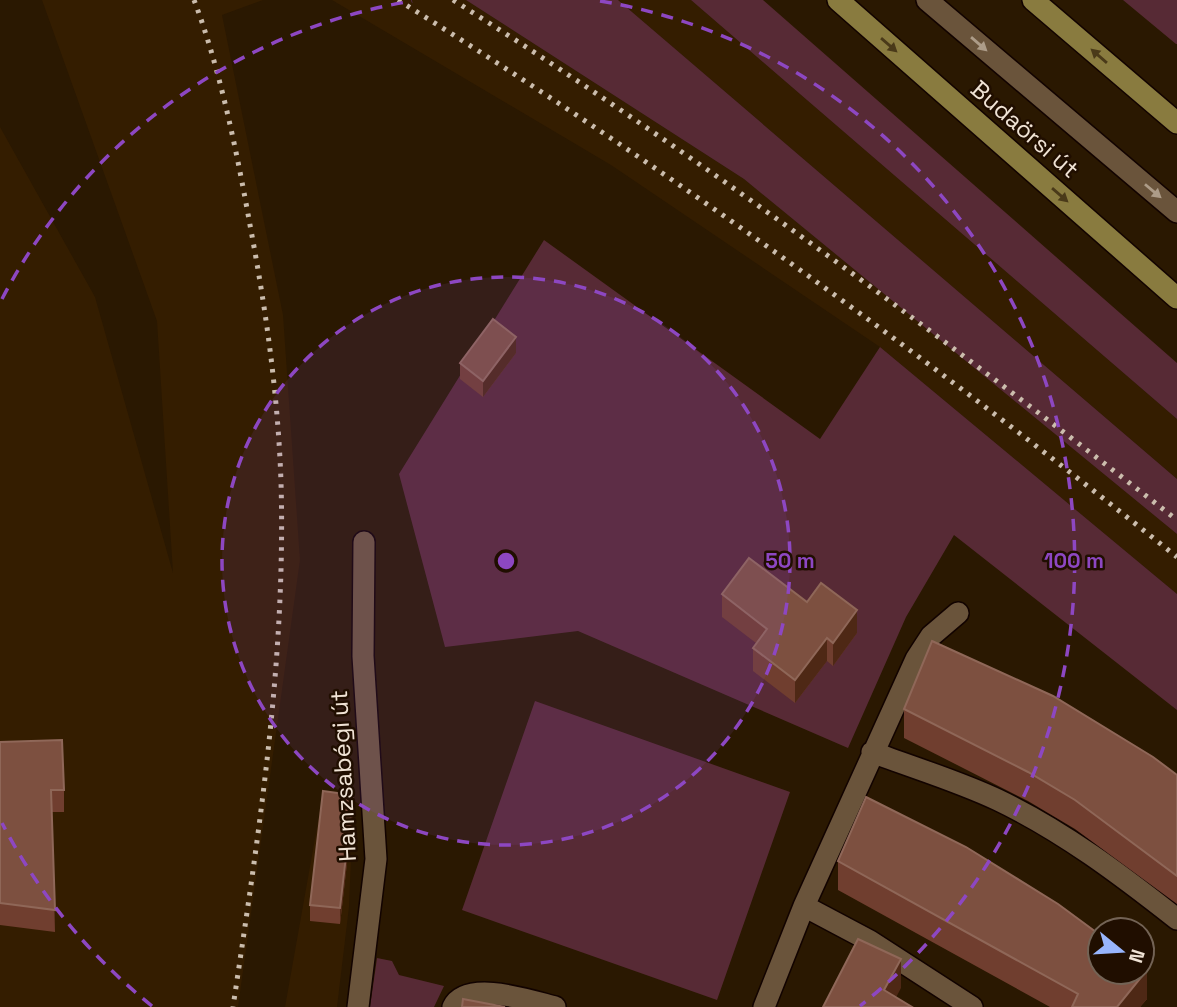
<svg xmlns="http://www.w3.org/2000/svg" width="1177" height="1007" viewBox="0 0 1177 1007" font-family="'Space Grotesk',sans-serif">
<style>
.built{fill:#341d00}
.green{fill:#572a35}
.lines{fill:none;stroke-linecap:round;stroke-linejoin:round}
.street-casing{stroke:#120300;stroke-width:24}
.secondary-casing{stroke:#120300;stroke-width:24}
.primary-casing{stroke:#120300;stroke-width:24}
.street{stroke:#6a543b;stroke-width:21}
.secondary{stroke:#6a543b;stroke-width:21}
.primary{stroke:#897b3f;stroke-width:21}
.rail{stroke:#cbbdad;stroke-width:5;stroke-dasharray:3.5 7;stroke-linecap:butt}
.wall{fill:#703e2f}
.shaded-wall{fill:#4e2815}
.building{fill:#7d5040;stroke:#8f6758;stroke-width:2}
.oneway{fill:#ad9c88}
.oneway2{fill:#4a3a19}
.ring{fill:none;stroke:#8d47c2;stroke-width:3.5;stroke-dasharray:12 9}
.labels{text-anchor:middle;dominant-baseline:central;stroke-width:5;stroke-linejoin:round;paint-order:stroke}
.street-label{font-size:24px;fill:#f0e3d5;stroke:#200e00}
.centre{fill:#8d47c2;stroke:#200e00;stroke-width:3.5}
.ring-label{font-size:21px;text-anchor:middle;font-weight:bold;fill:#8d47c2;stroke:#200e00;stroke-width:5;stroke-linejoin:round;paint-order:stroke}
</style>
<rect width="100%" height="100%" fill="#2a1801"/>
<!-- built -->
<path class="built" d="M42,0h221l-41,15 61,300 17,245 -62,447h-238v-880l95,170 78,276 -16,-252z
M332,0h134l278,179 433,355v60l-297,-247 -269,-182z
M618,0h73l486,419v60z
M322,799l28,1 3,11 -4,96 -12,100h-52z"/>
<!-- green -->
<path class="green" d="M466,0h152l559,479v55l-433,-355z
M691,0h72l414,363v56z
M1123,0h54v44h-1z
M544,240l276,199 60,-92 297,247v116l-223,-175 -48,82 -58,131 -270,-117 -133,16 -46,-173z
M535,701l255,91 -73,208 -255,-90z
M377,958l15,3 7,14 45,11 -10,21h-64z"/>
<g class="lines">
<!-- street casing -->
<g class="street-casing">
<path id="street" d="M872,752c42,16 86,29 126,48 65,31 123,75 179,119
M804,906l66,35 102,66
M358,1007l18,-148 -13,-203 1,-114
M453,1007c14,-28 78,-6 102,0
M764,1007l40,-101 112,-247 15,-23 27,-23"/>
</g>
<!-- secondary casing -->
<g class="secondary-casing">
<path id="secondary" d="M927,0l250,212"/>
</g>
<!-- primary casing -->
<g class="primary-casing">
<path id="primary" d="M838,0l339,298
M1033,0l144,123"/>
</g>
<!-- street -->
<use href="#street" class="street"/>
<!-- secondary -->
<use href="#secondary" class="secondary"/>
<!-- primary -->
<use href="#primary" class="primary"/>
<!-- rail -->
<path class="rail" d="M194,0c26,68 43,153 56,225 16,85 28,170 31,257 5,176 -22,351 -48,525
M398,0c271,169 530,357 779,557
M453,0c251,159 490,337 724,520"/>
</g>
<!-- wall -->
<path class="wall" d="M516,353l-33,44 -23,-18v-16z
M722,594l85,8 50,31 -24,33 -6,-5 -32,42 -42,-32v-23l3,-5 -34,-26z
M904,709l273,66v129l-102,-75 -47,-28 -124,-63z
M0,742l64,48v22h-12l3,120 -55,-7z
M353,811l-13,113 -30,-3v-16z
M838,861l309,138 -7,8h-90l-212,-117z"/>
<!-- shaded-wall -->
<path class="shaded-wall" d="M516,337v16l-33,44v-16z
M857,610v23l-24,33v-23z
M827,638v23l-32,42v-23z
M353,795v16l-13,113v-16z
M901,959v29l-10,19 -7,-17z
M1147,970v29l-7,8h-23z"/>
<!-- building -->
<path class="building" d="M493,319l23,18 -33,44 -23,-18z
M749,558l58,44 14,-19 36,27 -24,33 -6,-5 -32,42 -42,-32 14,-19 -45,-35z
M932,641l121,55 100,61 24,18v101l-102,-76 -47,-28 -124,-63z
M62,740l2,50h-13l4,120 -55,-7v-161z
M323,791l30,4 -13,113 -30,-3z
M866,797l100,50 92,57 42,31v37h42v-5l5,3 -30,37h-45l6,-13 -240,-133z
M858,939l43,20 -17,31 28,17h-89z
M463,999l42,8h-43z"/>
<!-- one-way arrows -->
<defs><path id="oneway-solid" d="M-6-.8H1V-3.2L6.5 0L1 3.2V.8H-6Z" transform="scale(1.75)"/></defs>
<g class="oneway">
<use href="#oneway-solid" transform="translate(979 44) rotate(41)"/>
<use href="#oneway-solid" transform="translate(1153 191) rotate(40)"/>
</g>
<g class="oneway2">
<use href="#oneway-solid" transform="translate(889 45) rotate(41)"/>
<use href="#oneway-solid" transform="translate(1099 56) rotate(-139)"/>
<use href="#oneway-solid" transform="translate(1060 195) rotate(41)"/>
</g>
<!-- distance rings -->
<circle cx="506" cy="561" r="284" fill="#8d47c2" fill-opacity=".12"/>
<g class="ring">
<circle cx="506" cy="561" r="284"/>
<path d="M152 1006A568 568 0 0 1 2 823M2 299A568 568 0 0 1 412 1M600 1A568 568 0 0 1 860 1006"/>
</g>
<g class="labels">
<!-- street labels -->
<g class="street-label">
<text transform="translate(1025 129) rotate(41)">Budaörsi út</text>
<text transform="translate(343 776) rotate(-93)">Hamzsabégi út</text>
</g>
</g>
<circle cx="506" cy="561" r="10" class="centre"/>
<g class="ring-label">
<text x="790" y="568">50 m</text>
<text x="1074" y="568">100 m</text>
</g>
<!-- north arrow -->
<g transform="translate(1121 951) rotate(108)"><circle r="33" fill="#200e00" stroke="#736355" stroke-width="2"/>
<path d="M0-5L12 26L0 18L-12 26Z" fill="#98b5fd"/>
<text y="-10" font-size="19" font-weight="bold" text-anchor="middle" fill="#f0e3d5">N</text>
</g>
</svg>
